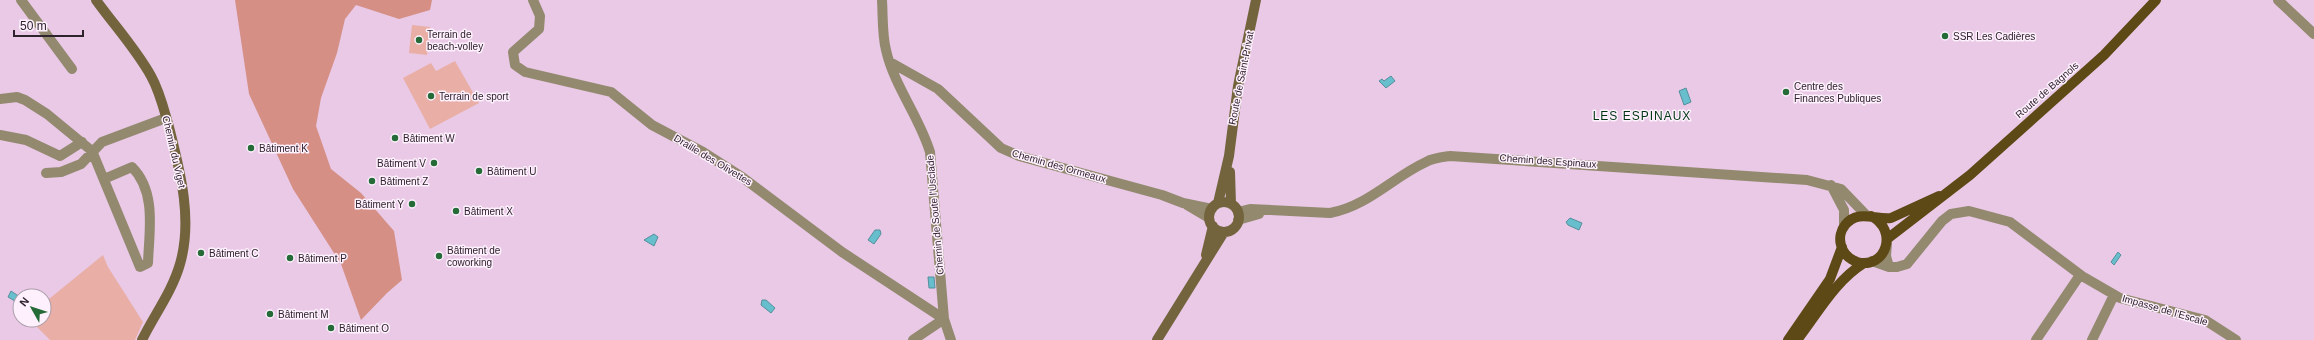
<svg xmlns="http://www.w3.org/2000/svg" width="2314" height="340" viewBox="0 0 2314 340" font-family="Helvetica,sans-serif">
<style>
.green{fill:#e9afa6}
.forest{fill:#d58f85}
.water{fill:#67becc;stroke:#568f9c}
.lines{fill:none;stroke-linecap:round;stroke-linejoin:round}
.street{stroke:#93896f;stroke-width:10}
.secondary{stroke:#73643d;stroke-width:10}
.primary{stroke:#5c4915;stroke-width:10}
.poi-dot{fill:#256b37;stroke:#fef1fd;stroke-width:1.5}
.labels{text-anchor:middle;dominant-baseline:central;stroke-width:3;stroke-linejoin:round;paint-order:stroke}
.poi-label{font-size:10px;fill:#2e222d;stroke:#fef1fd;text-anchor:start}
.street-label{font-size:10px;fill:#2e222d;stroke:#fef1fd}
.quarter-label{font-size:12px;letter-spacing:1px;fill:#013512;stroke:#fef1fd}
</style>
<rect width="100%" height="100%" fill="#e9c9e6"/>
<!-- green -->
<path class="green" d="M412,25l18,2 -3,28 -18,-2z
M455,61l24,42 -49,26 -27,-51 28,-15 5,8z
M103,255l5,12 35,55 -8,18h-85l-20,-20h14v-17z"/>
<!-- forest -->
<path class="forest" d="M235,0h197l-2,10 -31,9 -43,-14 -11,14 -8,34 -16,45 -5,28 15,43 30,24 33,38 8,49 -15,13 -26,27 -20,-56 -48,-75 -44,-95z"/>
<!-- water -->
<path class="water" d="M1391,76l4,5 -9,7 -7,-7 3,-2 2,2z
M1686,88l5,14 -7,3 -5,-14z
M1570,218l12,5 -3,7 -11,-5 -2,-3z
M875,230h5l1,4 -7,10 -6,-4z
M654,234l4,3 -4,9 -10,-6z
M2118,252l3,3 -7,10 -3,-3z
M928,277h6l1,11h-6z
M11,291l9,6v7l-12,-7z
M766,300l9,8 -4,5 -10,-8 1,-5z"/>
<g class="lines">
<!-- street -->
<path class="street" d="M21,0l51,69
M533,0l7,16 -1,13 -26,23 2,13 10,7 86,20 41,33 51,27 39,25 100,75 102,67 7,21
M882,0c1,16 0,34 4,50 8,36 33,66 44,102l14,167 -31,21
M2278,0l36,34
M890,62l48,27 63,59 18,8 143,39 21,8 29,6
M0,99l17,-2 8,3 22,14 45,37 48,116 8,-4c1,-31 9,-71 -16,-96l-28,12
M0,135l26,5 34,16 22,-14
M46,173l15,-1 20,-8 21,-22 64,-24
M1831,185l13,25v17
M1187,205l22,13
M1238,212l12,-3 80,4c38,-7 63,-36 96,-51 7,-4 17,-5 24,-6l357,24 34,9 26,27
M1238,220l21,-6
M1872,261l17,6 -3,-11 1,-13
M1889,267h8l10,-3 35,-43 9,-7 18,-3 41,11 72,54 38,22 85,22 31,20
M2036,340l44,-65
M2092,340l22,-45"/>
<!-- secondary -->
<path class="secondary" d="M96,0c18,25 40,49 55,76 9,16 13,34 18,51 11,44 24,92 11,137 -8,28 -26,51 -38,76
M1230,172l1,32
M1209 217a15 15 0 1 1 30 0a15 15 0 1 1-30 0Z
M1218,203l11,-47 9,-70 18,-86
M1206,255l7,-29
M1157,340l67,-108"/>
<!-- primary -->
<path class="primary" d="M1871,216c28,14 15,54 -14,46 -8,-3 -14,-9 -16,-17 -2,-7 0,-15 4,-20 13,-16 30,-5 46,-7l48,-22
M1887,239l83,-64 134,-120 52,-55
M1788,340l42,-61 12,-32
M1797,340c21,-27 38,-59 67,-77"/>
</g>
<!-- markers -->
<g class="poi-dot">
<circle cx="1945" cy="36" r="4"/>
<circle cx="419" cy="40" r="4"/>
<circle cx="1786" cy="92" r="4"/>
<circle cx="431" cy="96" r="4"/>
<circle cx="395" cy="138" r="4"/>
<circle cx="251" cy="148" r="4"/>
<circle cx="434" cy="163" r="4"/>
<circle cx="479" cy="171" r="4"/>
<circle cx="372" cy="181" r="4"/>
<circle cx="412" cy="204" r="4"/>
<circle cx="456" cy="211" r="4"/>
<circle cx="201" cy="253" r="4"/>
<circle cx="439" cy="256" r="4"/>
<circle cx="290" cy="258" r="4"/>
<circle cx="270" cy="314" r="4"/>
<circle cx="331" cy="328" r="4"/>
</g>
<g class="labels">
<!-- poi labels -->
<g class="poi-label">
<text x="427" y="34">Terrain de<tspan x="427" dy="12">beach-volley</tspan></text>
<text x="1953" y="36">SSR Les Cadières</text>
<text x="1794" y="86">Centre des<tspan x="1794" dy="12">Finances Publiques</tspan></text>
<text x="439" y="96">Terrain de sport</text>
<text x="403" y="138">Bâtiment W</text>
<text x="259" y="148">Bâtiment K</text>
<text x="426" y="163" text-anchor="end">Bâtiment V</text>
<text x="487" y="171">Bâtiment U</text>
<text x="380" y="181">Bâtiment Z</text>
<text x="404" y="204" text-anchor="end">Bâtiment Y</text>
<text x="464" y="211">Bâtiment X</text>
<text x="447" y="250">Bâtiment de<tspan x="447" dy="12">coworking</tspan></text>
<text x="209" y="253">Bâtiment C</text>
<text x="298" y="258">Bâtiment P</text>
<text x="278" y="314">Bâtiment M</text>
<text x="339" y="328">Bâtiment O</text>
</g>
<!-- street labels -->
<g class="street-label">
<text transform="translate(1241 78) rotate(-79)">Route de Saint-Privat</text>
<text transform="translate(2047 90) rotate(-41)">Route de Bagnols</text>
<text transform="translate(174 152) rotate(77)">Chemin du Viget</text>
<text transform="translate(713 160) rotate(31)">Draille des Olivettes</text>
<text transform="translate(1548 161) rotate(4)">Chemin des Espinaux</text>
<text transform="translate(1059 166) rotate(16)">Chemin des Ormeaux</text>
<text transform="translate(935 215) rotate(-95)">Chemin de Soute l'Usclade</text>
<text transform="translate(2165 310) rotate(16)">Impasse de l'Escale</text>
</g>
<!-- quarter labels -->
<g class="quarter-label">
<text x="1642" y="116">LES ESPINAUX</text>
</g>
</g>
<!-- north arrow -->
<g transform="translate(32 308) rotate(309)"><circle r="19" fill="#fef1fd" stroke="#ab9eaa"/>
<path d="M0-3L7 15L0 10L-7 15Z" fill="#256b37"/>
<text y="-6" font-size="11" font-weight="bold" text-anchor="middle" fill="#2e222d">N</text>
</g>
<!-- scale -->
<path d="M14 30v6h69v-6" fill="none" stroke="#2e222d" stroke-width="2"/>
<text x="20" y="30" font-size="12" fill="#2e222d" stroke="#fef1fd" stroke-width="3" paint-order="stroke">50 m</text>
</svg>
